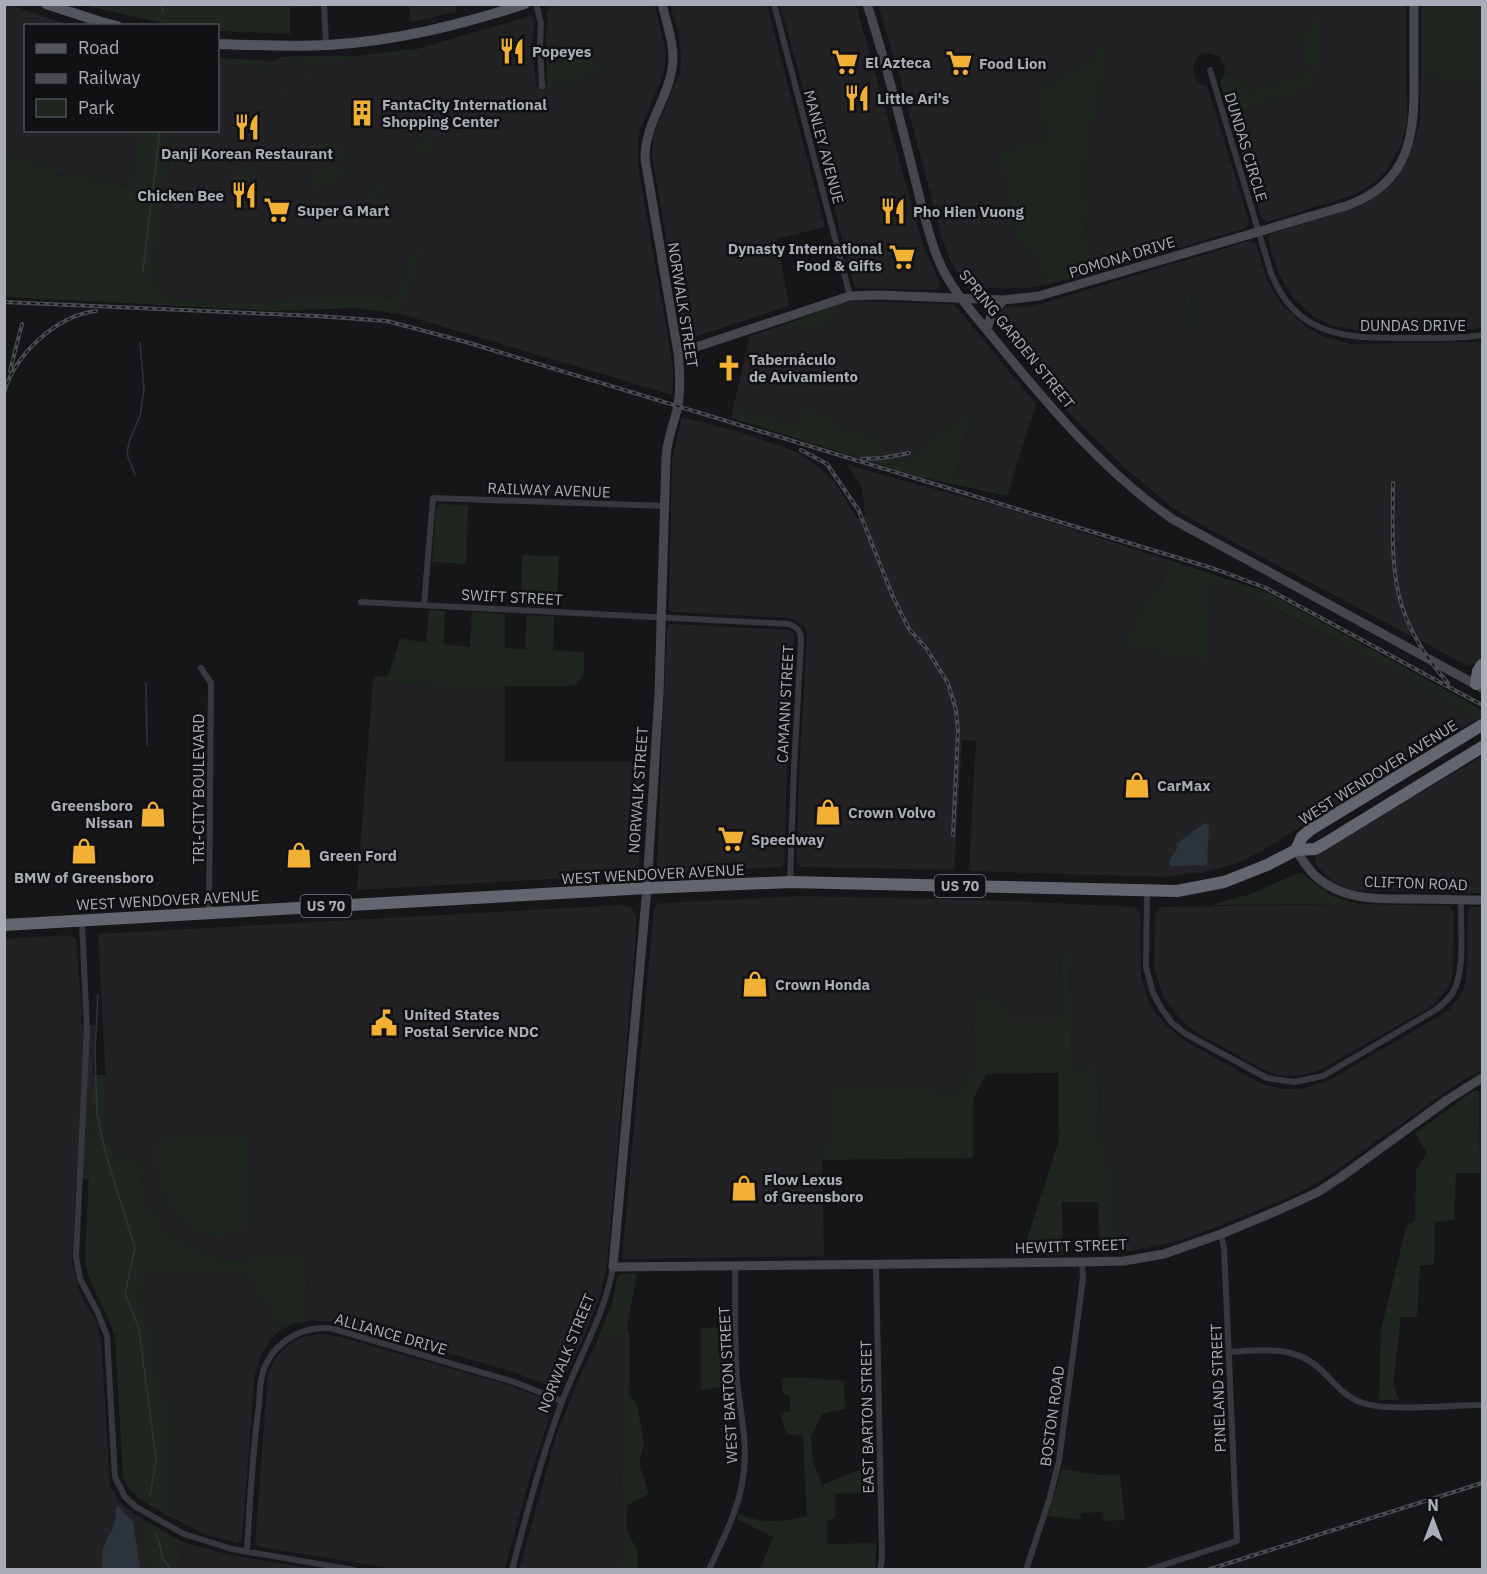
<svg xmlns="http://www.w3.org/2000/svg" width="1487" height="1574" viewBox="0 0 1487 1574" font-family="'IBM Plex Sans',sans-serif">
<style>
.built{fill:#222225}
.green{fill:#1e261f}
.water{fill:#2c353c}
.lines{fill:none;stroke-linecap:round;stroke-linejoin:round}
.stream{stroke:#2c353c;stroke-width:1.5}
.street{stroke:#37383d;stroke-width:6}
.secondary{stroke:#45474d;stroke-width:9}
.primary{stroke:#53555c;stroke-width:10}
.highway{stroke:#63666e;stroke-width:12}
.rail-casing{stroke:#4a4c52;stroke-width:4}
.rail{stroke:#111113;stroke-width:1.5;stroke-dasharray:4.5;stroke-linecap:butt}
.labels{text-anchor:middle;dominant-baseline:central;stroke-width:5;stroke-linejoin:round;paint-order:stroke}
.shield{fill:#111113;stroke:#7b7e86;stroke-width:1.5}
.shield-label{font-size:14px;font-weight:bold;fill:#a8adb8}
.poi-label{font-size:15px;font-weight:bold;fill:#a8adb8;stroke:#111113;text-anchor:start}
.street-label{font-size:15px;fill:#a8adb8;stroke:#111113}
</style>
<rect width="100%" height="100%" fill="#161618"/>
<!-- built -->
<path class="built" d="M558,4l97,1 11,48 -1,12 -2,10 -23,55 -2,10v26l31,177 4,29 -1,23 -271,-81 12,-68 -15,47 -16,7 -121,2 -88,-2 -18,-19 17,-150 46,-1v-72l43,2 5,2 12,-2 3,-3h69l63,-7 118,-34 4,5 -3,22 4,44 11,-3 13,3 43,-20 -5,-4 -3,-11 -48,13 -2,-30 3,-12 -2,-10 4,-6z
M4,5h6l60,20 -44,1v104l113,1 -7,57 -64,-17 -2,6 -11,-3 1,-5 -51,-15z
M409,5h48l-1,7 -45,10z
M670,5h97l58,222 -48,12 12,67 -98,32 -7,-3 -3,-8 -29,-172 2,-22 26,-61 1,-13 -2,-24z
M780,5h76l64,229 6,18 14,31 -2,6 -3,1 -78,-2 -3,-3 -45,-176z
M878,5h224v33l-9,22 -58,31 12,48 -30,101 19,15 9,30 -19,3h-51l-7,-1 -6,-6 -13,-23 -8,-23 -40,-154z
M1110,5h296l1,118 -6,23 -16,26 -8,9 -21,13 -88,28 -4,-2 -3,-3 -31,-103 78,-24 12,-71h-7l-4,10 -10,3 8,40 -58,19 -5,-10 -19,-8 -1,-8 -5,-9 -12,-3 -8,2 -6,12 1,9 3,6 11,6 41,133 -1,4 -2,3 -151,45 -8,-25 -2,-78 21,-108 3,-25z
M1421,75l61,11v242l-19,2 -99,1 -32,-5 -19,-10 -21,-19 -14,-25 -10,-32 1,-4 4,-3 82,-25 15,-8 22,-18 16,-22 8,-23 4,-18z
M1249,241l7,2 11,37 14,24 27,24 14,8 29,8 131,-2v315l-6,7 -10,1 -272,-144 -25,-16 -46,-39 -61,-60 -65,-82v-11l9,-7 17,1 21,-4 131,-40 19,69 7,-2 -21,-68z
M852,301l102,3 82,100 -28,89 -53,-15 17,-63 -9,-2 -56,49 -28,-8 1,-16 -42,-12 -12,-10 -30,10 -63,-18 17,-72 36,-12 36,11 6,-16 12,-12 -2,-2z
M682,417l61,16 54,19 21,15 17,15 22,37 8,-3 -3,-29 -15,-22 161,44 158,50 -4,21 -14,21 -7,7 -17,36 85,-63 34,11 191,101 30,18 8,11 -214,131 -23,11 -32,8 -38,5 -194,-6 -2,-4 7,-126 -14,-1 -8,130 -154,-3 -3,-6 2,-86 8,-138 -1,-8 -14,-11 -120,-6 -3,-2 3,-151z
M671,624l118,6 5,4 -6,104 -4,125 -3,4 -118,6 -6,-8 10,-238z
M373,681l63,5 69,-1v77h143l-10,112 -281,16z
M1482,756v137l-131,-3 -18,-8 -14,-14 -4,-6 1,-7z
M802,896l185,4 148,7 5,5 1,65 6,20 8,15 13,15 14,12 78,44 21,6h19l28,-8 121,-71 12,-16 4,-9 2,-18 1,-56 4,-4h10v163l-25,14 -129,92 -31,18 -70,29 -46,17 -39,9 -28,4 -1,-78 -13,-37 -1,-69h-27l-2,-116 -9,-1 -2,69h-54l-32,-9 -2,57 -13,22 -132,-4 2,56h-6l2,113 -202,3 32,-350 3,-5 6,-1z
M1358,904l90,2 6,6 -1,60 -2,9 -5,9 -14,16 -110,63 -14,5 -15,2 -14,-1 -13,-4 -67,-37 -16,-12 -19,-24 -10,-30 1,-54 5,-7z
M622,905l10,3 4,9 -1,30 -28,319 -6,27 -18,46 -22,47 -5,3 -42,-17 -175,-50 -30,-1 -3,-68 -56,3v5l-29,-1 -34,-15 -16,-10 -17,-22 -11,-23 -2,-33 -24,1 -8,-19 -11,-205z
M67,935l9,4 6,73 -1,13h14l-6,154h-13l-4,85 8,29 17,31 4,15 9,146 9,16 8,8 20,12 -5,19 6,29 -143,1v-631z
M143,1271l101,1 38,57 -11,10 -9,14 -7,20 -13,166 -5,4 -31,-8 -33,-17 -4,-25 4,-69 -17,-58 -2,-26 -13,-38z
M320,1334l20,3 169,48 40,16 2,4 1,3 -24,76 -23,85h-109l-137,-22 -4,-3 13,-170 7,-16 18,-17 10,-4z
M599,1337l24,1 -4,231 -100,1 37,-134 24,-60z
M182,1542l48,13 85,14 -134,1z"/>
<!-- green -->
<path class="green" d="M317,4v3h-27v27l-72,-3v-5l-47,-1 -89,-20z
M1102,5h8l-1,32 -3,25 -21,108 2,78 8,25 -50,12 -9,-30 -19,-15 -18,-87 48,-14 -12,-48 58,-31 9,-22z
M1421,5h61v81l-61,-11z
M1313,19h7v45l-12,26 -78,24 -10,-32 5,-9 19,8 5,10 58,-19 -8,-41 10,-2z
M412,49l7,2 1,6 -9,2 -2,-5 -45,4 -1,5 -3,-5 -52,5 -1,12h4l1,6 -10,-2 -2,-23h57z
M595,52l3,11 6,5 -44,19 -13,-3v-19z
M297,56l2,4h-17l3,32 5,4 -5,2 -4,-4 -3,-34 3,-3z
M218,58l46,3 4,7 2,30 -5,2 -3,-2 5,-3 -3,-28h-6l-6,-3 -22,2 -2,-5 -10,1z
M434,105h4l1,3 -6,1 -3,44h-11l-10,23 5,3 -2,4h-4l-1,-5 -8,-1 -2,4h-3l6,-8 5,3 9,-14 -4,-5 6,-1 2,-6 -4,-4 2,-2 4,2 8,-15 -3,-3 6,-20z
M139,131h33l-17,150 18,19 88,2 108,-8 14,6 15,-7 15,-47 9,3 -21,65 -47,-6 -76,3 -273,-14v-143l52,15 -2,6 11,2 2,-6 63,17z
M330,140l1,7 12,-1v6l-24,2 -3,-12z
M315,144l2,12 27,-3 1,6 -28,5 -5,-1 -2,-18z
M349,166v2c-13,13 -18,20 -37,22l-2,-18z
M261,168l-1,2 -9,1v6l3,1 1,5 -15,2 -5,-4 -1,-11z
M376,181l7,1 -6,14 -1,52 -3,-49 -3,-5h-7l-1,-5 14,-1z
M1180,262l21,68 -7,2 -19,-69z
M838,305l2,2 -5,12h-7l-6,16 -36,-11z
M733,408l63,17 5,-16 25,7 12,10 42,12 -1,16 28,8 56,-49 9,2 -17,62 53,16 -1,3 -87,-19 -188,-59z
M440,504l28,1 -2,59 -34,-2 4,-54z
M522,555l37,1 -2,51 -36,-2z
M1166,559l101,33 215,118v7l-10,5 -8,-11 -30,-18 -190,-101 -35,-10 -1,80 -84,-18 17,-36 7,-7 14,-20z
M429,610l16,1 -1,33 26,3 2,-35 33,2v34l20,1 2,-34 27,1 -1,34 31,2v23l-10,11h-138l-63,-5v-4l15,-1 12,-37 26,3z
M1298,873l6,2 28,21 26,8 -148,1 41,-11z
M1061,952h9l2,117 27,-1 1,70 13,37 1,78 -14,1 -2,-52h-36l1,53h-41l37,-115 -1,-67 -72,1 -13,25v59l-151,2v-17l6,-1 -2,-56 132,5 13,-22 2,-57 8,-20 24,13v16h54z
M93,1075h13l3,64 8,19 24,-2 2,34 11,23 17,22 16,10 34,15 28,1 1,-5 56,-3 3,68 -13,2 -14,6 -38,-57h-101l-2,30 13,38 2,26 17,58 -4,69 4,25c-20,-11 -40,-19 -50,-40l-8,-140c-6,-27 -25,-48 -30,-75z
M1475,1090l4,2 1,81h-24l-2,47 -19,2 -1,43h-14l-3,52h-16l-8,67 6,16h-20l2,-70 25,-103 9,-7 1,-50 11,-17 -12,-20z
M247,1134l4,91c-6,3 -11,7 -17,9 -34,11 -68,-23 -76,-54 -3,-13 -2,-28 -3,-41z
M621,1274h16l-10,52 3,12 -1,55 8,12 7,38 -5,21 10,30 -22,11 -1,24 12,23 -1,17h-18l4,-230 -24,-2 13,-34 5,-25z
M701,1328h31v57l-31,5z
M782,1378h29l33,3 1,28 -23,5 -11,22 2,27 9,22 53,-21v29l-40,1v23l-8,4v23l49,-1 -1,26h-115l13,-32 -36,-18 2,-5c21,10 45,8 68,2l-4,-80 -16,-2 -7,-21 10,-1v-16l-7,-3z
M1062,1469l36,6 22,-1 5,46 -21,1 -1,-9 -22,1 -1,7 -32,-4z
M147,1521l35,21 -1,27h-33l-6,-29z"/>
<!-- water -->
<path class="water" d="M1205,823l4,1 -2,41 -37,1 -1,-4 9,-16 -2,-2z
M118,1506l15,16 7,47h-38c1,-6 0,-13 1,-20 3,-13 16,-25 12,-38z"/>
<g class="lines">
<!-- stream -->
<path class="stream" d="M161,4l3,9
M143,270l17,-140
M135,475l-8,-21 2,-12 11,-26 4,-27 -4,-47
M146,683l1,62
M98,994l-3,56 2,64 9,41 29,93 -10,46 14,35 17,131 -6,36
M155,1534l4,7 3,16 9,13"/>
<!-- street -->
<path class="street" d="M324,4l2,41
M536,4l5,19 -1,24 2,39
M774,4l76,292
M1210,70l61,203c26,66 78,65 138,65 24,0 50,1 73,-3
M361,602l428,22c10,4 12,8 12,18l-7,125 -4,115
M424,605l9,-107 232,8
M201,668l10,15 -2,230
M1147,891l-1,76 7,26 8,15 11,15 14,11 81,44 27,4 29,-6 114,-67c6,-5 12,-10 16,-17 13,-23 7,-66 8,-92
M82,921l5,109 -11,226 4,23 17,32 10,25 8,141 10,20 11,10 48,27 48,15 122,21
M876,1264l6,296 -2,10
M1229,1352c32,-2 66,-7 91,17 14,13 24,28 43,34 26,9 90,2 119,2
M247,1551c3,-48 5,-98 12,-146 1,-14 1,-29 7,-41 12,-25 41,-40 68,-35l180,53 48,19
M512,1570c14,-54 28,-108 47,-160 17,-49 45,-91 54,-143
M709,1570c12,-27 26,-53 32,-81 9,-43 0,-69 -4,-109 -3,-38 -1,-77 -2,-115
M1026,1570l23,-70 10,-39 24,-183 -1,-16
M1148,1570l89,-29 -13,-294 -3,-13"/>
<!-- secondary -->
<path class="secondary" d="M662,4c5,21 14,44 10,65 -5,33 -27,53 -27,90l33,194c2,18 3,39 -1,57 -4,16 -10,30 -11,47l-7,237 -12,194 -34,379 469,-5 42,-1 40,-7 57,-20 58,-24 39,-18 23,-15 106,-77 35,-22
M867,4c18,54 31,108 45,163 8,31 14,62 26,92 12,30 37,56 57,81 52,64 111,134 179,180l308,168
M987,330l5,-18 12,-12
M678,353l172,-57 30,-1 124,5 35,-4 307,-90c65,-23 69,-72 68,-132 0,-23 0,-46 0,-70
M1296,850c7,10 13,22 23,29 27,22 61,20 94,20 23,0 46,1 69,1"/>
<!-- primary -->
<path class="primary" d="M46,4l55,18 16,4
M218,44c36,1 73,3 110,1 68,-4 132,-20 197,-41"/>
<!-- highway -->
<path class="highway" d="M1476,684l2,-13 4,-6
M1296,850l6,-13 8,-7 172,-105
M4,925l643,-37 143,-6 387,9 47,-9 43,-17 29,-15 19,-1 9,-5 158,-97"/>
<!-- rail casing -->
<g class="rail-casing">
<path id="rail" d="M4,302l313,14 70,5 79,21 749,227 51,19 216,117
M10,371l12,-47
M4,393c11,-39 52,-77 92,-82
M801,450l26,14 32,47 34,86 16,32 17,19 22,35 8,27 2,21 -5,104
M862,459l20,-1 27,-5
M1393,483c-1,85 -5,132 55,200
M1207,1570l275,-87"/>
</g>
<!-- rail -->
<use href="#rail" class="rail"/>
</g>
<!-- icons -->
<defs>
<g id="restaurant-bare" transform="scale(2.07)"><path d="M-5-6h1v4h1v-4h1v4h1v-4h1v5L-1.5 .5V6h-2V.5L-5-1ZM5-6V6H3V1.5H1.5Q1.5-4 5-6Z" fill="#f2b134" stroke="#111113" stroke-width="2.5" paint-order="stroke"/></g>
<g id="supermarket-bare" transform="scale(2.07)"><path d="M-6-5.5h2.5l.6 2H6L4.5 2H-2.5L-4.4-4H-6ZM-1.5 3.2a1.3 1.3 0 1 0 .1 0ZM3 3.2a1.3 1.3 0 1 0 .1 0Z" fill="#f2b134" stroke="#111113" stroke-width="2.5" paint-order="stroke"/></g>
<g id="building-bare" transform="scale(2.07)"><path d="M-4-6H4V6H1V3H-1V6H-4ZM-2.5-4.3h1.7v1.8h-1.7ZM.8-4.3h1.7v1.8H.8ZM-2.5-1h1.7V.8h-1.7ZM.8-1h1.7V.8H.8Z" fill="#f2b134" stroke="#111113" stroke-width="2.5" paint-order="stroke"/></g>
<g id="church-bare" transform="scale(2.07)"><path d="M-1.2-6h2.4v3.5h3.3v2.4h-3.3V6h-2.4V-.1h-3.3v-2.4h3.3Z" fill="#f2b134" stroke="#111113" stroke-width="2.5" paint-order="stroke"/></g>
<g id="shop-bare" transform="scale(2.07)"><path d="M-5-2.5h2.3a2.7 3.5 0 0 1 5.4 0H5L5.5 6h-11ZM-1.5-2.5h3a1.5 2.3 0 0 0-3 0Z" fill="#f2b134" stroke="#111113" stroke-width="2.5" paint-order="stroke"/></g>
<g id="civic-bare" transform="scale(2.07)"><path d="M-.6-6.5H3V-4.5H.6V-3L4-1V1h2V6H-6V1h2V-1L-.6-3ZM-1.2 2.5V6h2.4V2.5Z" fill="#f2b134" stroke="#111113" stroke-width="2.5" paint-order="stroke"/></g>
</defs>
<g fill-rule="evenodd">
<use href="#restaurant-bare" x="512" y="51"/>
<use href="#supermarket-bare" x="845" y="62"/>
<use href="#supermarket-bare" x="959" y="63"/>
<use href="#restaurant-bare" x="857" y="98"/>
<use href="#building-bare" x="362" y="113"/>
<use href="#restaurant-bare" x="247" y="127"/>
<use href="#restaurant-bare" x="244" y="195"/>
<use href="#supermarket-bare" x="277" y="210"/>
<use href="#restaurant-bare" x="893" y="211"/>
<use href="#supermarket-bare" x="902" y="257"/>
<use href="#church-bare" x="729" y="368"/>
<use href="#shop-bare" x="1137" y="785"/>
<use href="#shop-bare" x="828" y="812"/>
<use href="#shop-bare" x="153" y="814"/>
<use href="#supermarket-bare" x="731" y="839"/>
<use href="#shop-bare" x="84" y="851"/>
<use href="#shop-bare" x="299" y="855"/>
<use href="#shop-bare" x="755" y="984"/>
<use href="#civic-bare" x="384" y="1023"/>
<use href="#shop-bare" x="744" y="1188"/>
</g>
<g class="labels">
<!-- shield labels -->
<g class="shield">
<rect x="934.5" y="875" width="51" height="22" rx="4.5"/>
<rect x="300.5" y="895" width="51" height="22" rx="4.5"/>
</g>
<g class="shield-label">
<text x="960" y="886">US 70</text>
<text x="326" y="906">US 70</text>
</g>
<!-- poi labels -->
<g class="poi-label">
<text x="532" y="51">Popeyes</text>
<text x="865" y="62">El Azteca</text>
<text x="979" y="63">Food Lion</text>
<text x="877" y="98">Little Ari's</text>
<text x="382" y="104">FantaCity International<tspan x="382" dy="17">Shopping Center</tspan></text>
<text x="247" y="153" text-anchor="middle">Danji Korean Restaurant</text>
<text x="224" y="195" text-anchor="end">Chicken Bee</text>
<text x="297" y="210">Super G Mart</text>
<text x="913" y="211">Pho Hien Vuong</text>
<text x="882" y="248" text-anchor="end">Dynasty International<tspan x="882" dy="17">Food &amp; Gifts</tspan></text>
<text x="749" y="359">Tabernáculo<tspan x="749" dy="17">de Avivamiento</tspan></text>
<text x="1157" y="785">CarMax</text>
<text x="133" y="805" text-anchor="end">Greensboro<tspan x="133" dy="17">Nissan</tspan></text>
<text x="848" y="812">Crown Volvo</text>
<text x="751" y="839">Speedway</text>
<text x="319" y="855">Green Ford</text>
<text x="84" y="877" text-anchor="middle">BMW of Greensboro</text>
<text x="775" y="984">Crown Honda</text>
<text x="404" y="1014">United States<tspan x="404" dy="17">Postal Service NDC</tspan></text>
<text x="764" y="1179">Flow Lexus<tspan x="764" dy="17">of Greensboro</tspan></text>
</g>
<!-- street labels -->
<g class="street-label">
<text transform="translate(824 147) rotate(75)">MANLEY AVENUE</text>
<text transform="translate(1246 147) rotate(73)">DUNDAS CIRCLE</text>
<text transform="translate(1122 257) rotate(-17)">POMONA DRIVE</text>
<text transform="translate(683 305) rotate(81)">NORWALK STREET</text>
<text x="1413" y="325">DUNDAS DRIVE</text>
<text transform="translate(1017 339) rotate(51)">SPRING GARDEN STREET</text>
<text transform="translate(549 490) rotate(2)">RAILWAY AVENUE</text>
<text transform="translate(512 597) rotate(3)">SWIFT STREET</text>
<text transform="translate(785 704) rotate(-87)">CAMANN STREET</text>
<text transform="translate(1378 772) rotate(-32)">WEST WENDOVER AVENUE</text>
<text transform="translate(198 789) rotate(-90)">TRI-CITY BOULEVARD</text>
<text transform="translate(638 790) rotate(-86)">NORWALK STREET</text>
<text transform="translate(653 874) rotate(-3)">WEST WENDOVER AVENUE</text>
<text transform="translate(1416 883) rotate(2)">CLIFTON ROAD</text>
<text transform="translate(168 900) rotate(-3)">WEST WENDOVER AVENUE</text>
<text transform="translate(1071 1246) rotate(-2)">HEWITT STREET</text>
<text transform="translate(391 1334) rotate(16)">ALLIANCE DRIVE</text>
<text transform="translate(566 1353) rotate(-68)">NORWALK STREET</text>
<text transform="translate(728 1385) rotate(-93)">WEST BARTON STREET</text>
<text transform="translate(1218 1388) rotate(-92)">PINELAND STREET</text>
<text transform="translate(1052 1416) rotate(-82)">BOSTON ROAD</text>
<text transform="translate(867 1417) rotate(-91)">EAST BARTON STREET</text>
</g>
</g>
<!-- border -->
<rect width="1487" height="1574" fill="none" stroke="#a8adb8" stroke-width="12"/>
<!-- legend -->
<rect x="24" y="24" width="195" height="108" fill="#111113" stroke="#4d4f55" stroke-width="1.5"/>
<rect x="36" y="44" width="30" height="9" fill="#53555c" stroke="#4d4f55" stroke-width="1.5"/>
<text x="78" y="54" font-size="18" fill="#a8adb8">Road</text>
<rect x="36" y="74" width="30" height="9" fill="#4a4c52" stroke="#4d4f55" stroke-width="1.5"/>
<text x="78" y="84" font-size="18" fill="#a8adb8">Railway</text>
<rect x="36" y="99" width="30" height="18" fill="#1e261f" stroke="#4d4f55" stroke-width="1.5"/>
<text x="78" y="114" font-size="18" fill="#a8adb8">Park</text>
<!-- north arrow -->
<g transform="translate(1433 1520)" stroke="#111113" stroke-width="4.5" paint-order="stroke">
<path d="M0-4.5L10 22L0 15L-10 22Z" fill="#a8adb8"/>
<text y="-9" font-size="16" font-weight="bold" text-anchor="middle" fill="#a8adb8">N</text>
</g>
</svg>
